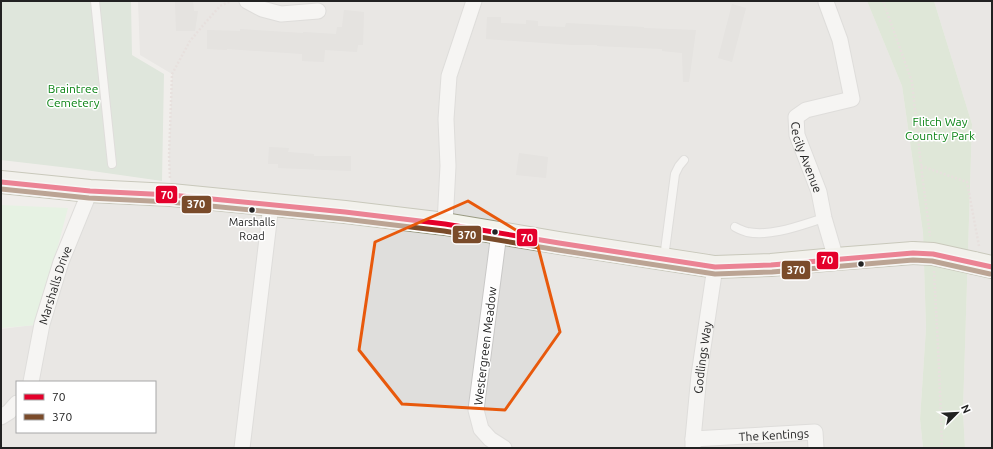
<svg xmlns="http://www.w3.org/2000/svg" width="993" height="449" viewBox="0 0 993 449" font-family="Ubuntu,sans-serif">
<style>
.residential{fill:#dfdedc;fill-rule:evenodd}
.forest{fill:#cbdec1}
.cemetery{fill:#cadbca}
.park{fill:#daf5da}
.building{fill:#d7d4d2}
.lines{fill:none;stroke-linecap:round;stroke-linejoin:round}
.lane-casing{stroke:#c9c8c7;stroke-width:10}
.street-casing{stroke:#c9c8c7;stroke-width:17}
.secondary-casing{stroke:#999a82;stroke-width:24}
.path{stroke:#dccecd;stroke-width:2.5;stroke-dasharray:2 2;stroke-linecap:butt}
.lane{stroke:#fdfcfc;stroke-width:8}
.street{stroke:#fdfcfc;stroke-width:15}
.secondary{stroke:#f4f4ed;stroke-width:22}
.secondary-bridge-casing{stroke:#999a82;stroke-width:24;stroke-linecap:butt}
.secondary-bridge{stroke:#f4f4ed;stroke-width:22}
.bus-1-casing{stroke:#fff;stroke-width:8}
.bus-2-casing{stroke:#fff;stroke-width:8}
.bus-1{stroke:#e4002b;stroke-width:5}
.bus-2{stroke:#7a4b2a;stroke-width:5}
.marked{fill:none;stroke:#e8590c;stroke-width:3;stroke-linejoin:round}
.bus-dot{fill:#222;stroke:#fff;stroke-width:1.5}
.labels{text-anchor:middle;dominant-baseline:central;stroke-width:3;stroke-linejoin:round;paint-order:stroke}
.bus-label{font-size:11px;fill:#222;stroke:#fff}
.park-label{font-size:12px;fill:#0c8416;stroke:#fff}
.street-label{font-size:12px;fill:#222;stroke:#fff}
.line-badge{stroke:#fff;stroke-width:1.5}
.badge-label{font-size:11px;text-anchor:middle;font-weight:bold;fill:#fff}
</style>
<rect width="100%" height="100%" fill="#f0eeeb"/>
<!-- residential -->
<path class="residential" d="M138,1h729l35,85 21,147 3,95 -6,91 3,29h-922v-119l41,-5 48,-133 81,4 -2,-39 3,-82 -32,-19zM17,382h138v50h-138z
M934,1h58v447h-27l-2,-37 9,-287z"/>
<!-- forest -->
<path class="forest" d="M867,1h67l38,123 -9,287 2,37h-42l-3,-29 6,-91 -3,-95 -21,-147z"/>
<!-- cemetery -->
<path class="cemetery" d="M1,1h130l1,54 32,19 -2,107 -84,-12 -77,-9z"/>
<!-- park -->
<path class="park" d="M1,205l67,3 -31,117 -36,3z"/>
<!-- building -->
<path class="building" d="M175,1h18l1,10h4l-3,20h-19z
M732,4l14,4 -14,54 -14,-4z
M344,10l20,2 -1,33h-5l-1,7 -32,-2 -1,12 -22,-1v-7l-75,-5v1l-20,-1v-19l33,1v-2l63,4v-1l33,2 1,-7h5z
M487,17h14v6l25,1v-4l12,1v5l27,1 1,-4 78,4v1l52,2 -7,52h-6l-1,-29 -20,-2v-2l-65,-3v-1h-24l-87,-6z
M269,147l20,1 -1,4 26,2v2h37v15l-73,-3v-4h-10z
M519,153l29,4 -2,21 -30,-3z"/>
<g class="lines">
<!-- lane casing -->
<g class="lane-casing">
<path id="lane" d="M95,1l17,163
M735,227c4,2 8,4 12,5 25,5 54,-7 77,-14
M664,258l11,-84 4,-8 5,-6"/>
</g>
<!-- street casing -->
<g class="street-casing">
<g id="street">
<path d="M247,1l15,8 19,5 37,-3"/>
<path id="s1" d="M826,2l14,38 12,59 -46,11 -10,7 1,18 22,57 5,26 12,41"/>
<path d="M445,224l3,-58 -2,-47 3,-43 25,-75"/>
<path d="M499,233l-23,177 5,19 9,10 14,9"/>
<path id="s2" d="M31,382l11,-58 19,-62 29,-71"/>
<path d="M1,417l8,-5 8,-9"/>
<path id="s3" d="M693,439l122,-7 1,16"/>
<path d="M242,448l29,-243"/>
<path id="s4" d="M693,448v-9l6,-64 16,-108"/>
</g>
</g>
<!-- secondary casing -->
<g class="secondary-casing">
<path id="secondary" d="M1,182l89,9 81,4 174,17 100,12 114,19 156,24 56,-2 65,-6 77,-6
M974,263l18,4"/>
</g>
<!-- path -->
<path class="path" d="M883,1l29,81 9,84 9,70
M921,166l46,16 12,64
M170,178l-1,-22 3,-82 18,-33 15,-18 15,-17 11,-5
M934,271l5,95 3,82"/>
<!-- lane -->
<use href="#lane" class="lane"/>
<!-- street -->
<use href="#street" class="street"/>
<!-- secondary -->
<use href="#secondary" class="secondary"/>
<!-- secondary-bridge casing -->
<g class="secondary-bridge-casing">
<path id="secondary-bridge" d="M913,253l20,1 41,9"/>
</g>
<!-- secondary-bridge -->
<use href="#secondary-bridge" class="secondary-bridge"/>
<!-- bus-1 casing -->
<g class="bus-1-casing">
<path id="bus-1" d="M1,182l89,9 81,4 174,17 100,12 114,19 156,24 56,-2 142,-12 20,1 59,13"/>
</g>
<!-- bus-2 casing -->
<g class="bus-2-casing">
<path id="bus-2" d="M1,189l88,9 81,4 174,17 100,12 114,19 157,24 57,-2 141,-12 19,1 58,13"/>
</g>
<!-- bus-1 -->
<use href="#bus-1" class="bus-1"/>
<!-- bus-2 -->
<use href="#bus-2" class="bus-2"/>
</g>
<!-- marked area -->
<path d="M0 0H993V449H0ZM468,201l69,42 23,89 -55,78 -103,-6 -43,-54 16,-108z" fill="#f0eeeb" fill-opacity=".55" fill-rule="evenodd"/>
<path class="marked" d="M468,201l69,42 23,89 -55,78 -103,-6 -43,-54 16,-108z"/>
<!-- markers -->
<g class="bus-dot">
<circle cx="252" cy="210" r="3.5"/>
<circle cx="495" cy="232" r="3.5"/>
<circle cx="861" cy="264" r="3.5"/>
</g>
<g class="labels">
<!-- bus labels -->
<g class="bus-label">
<text x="252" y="222">Marshalls<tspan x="252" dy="14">Road</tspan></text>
</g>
<!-- park labels -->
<g class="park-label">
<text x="73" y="88">Braintree<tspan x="73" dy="14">Cemetery</tspan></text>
<text x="940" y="121">Flitch Way<tspan x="940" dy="14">Country Park</tspan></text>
</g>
<!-- street labels -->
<g class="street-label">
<text stroke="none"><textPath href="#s1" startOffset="202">Cecily Avenue</textPath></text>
<text stroke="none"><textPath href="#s2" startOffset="100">Marshalls Drive</textPath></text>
<text transform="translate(485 346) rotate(-83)">Westergreen Meadow</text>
<text stroke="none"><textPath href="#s4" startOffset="91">Godlings Way</textPath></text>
<text stroke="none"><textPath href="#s3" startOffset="81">The Kentings</textPath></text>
</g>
</g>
<g class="line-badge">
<rect x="155" y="185" width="23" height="19" rx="4" fill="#e4002b"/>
<rect x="181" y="195" width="31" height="19" rx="4" fill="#7a4b2a"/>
<rect x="452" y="225" width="30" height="19" rx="4" fill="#7a4b2a"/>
<rect x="516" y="228" width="22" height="19" rx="4" fill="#e4002b"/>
<rect x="816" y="251" width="23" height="19" rx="4" fill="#e4002b"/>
<rect x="781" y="260" width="30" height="20" rx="4" fill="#7a4b2a"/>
</g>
<g class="badge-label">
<text x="167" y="199">70</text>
<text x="196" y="208">370</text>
<text x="467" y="239">370</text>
<text x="527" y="242">70</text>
<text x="827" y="264">70</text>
<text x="796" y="274">370</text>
</g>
<!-- border -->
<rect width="993" height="449" fill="none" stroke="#222222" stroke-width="4"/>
<!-- legend -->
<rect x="16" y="381" width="140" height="52" fill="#ffffff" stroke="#a7a7a7"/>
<rect x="24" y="394" width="20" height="6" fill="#e4002b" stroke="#a7a7a7"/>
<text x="52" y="401" font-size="12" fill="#222222">70</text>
<rect x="24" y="414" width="20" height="6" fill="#7a4b2a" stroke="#a7a7a7"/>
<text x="52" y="421" font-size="12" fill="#222222">370</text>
<!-- north arrow -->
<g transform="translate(957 413) rotate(66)" stroke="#ffffff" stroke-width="3" paint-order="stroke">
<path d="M0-3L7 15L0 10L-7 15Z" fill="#222222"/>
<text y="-6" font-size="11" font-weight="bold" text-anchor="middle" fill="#222222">N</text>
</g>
</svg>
